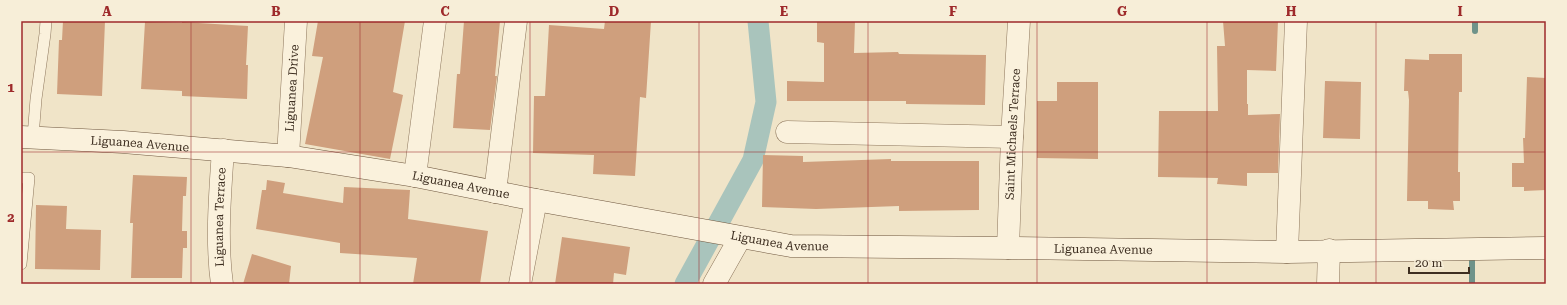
<svg xmlns="http://www.w3.org/2000/svg" width="1567" height="305" viewBox="0 0 1567 305" font-family="'Roboto Serif',serif">
<style>
.lines{fill:none;stroke-linecap:round;stroke-linejoin:round}
.stream{stroke:#6f938a;stroke-width:6}
.canal{stroke:#a9c4bc;stroke-width:21}
.building{fill:#cf9f7d}
.lane-casing{stroke:#8d765c;stroke-width:12}
.street-casing{stroke:#8d765c;stroke-width:23}
.secondary-casing{stroke:#6f573f;stroke-width:23}
.lane{stroke:#faf1dc;stroke-width:11}
.street{stroke:#faf1dc;stroke-width:22}
.secondary{stroke:#faf1dc;stroke-width:22}
.grid{fill:none;stroke:#9e2a2b;stroke-width:1;stroke-opacity:0.55}
.labels{text-anchor:middle;dominant-baseline:central;stroke-width:4;stroke-linejoin:round;paint-order:stroke}
.street-label{font-size:12px;fill:#3d2e20;stroke:#f7eed8}
.neatline{fill:none;stroke:#9e2a2b;stroke-width:1.5}
.grid-label{font-size:13px;text-anchor:middle;font-weight:bold;fill:#9e2a2b}
</style>
<rect width="100%" height="100%" fill="#f0e4c8"/>
<g class="lines">
<!-- stream -->
<path class="stream" d="M1475,21v10
M1472,261v23"/>
<!-- canal -->
<path class="canal" d="M685,284l68,-124 13,-58 -8,-81"/>
</g>
<!-- building -->
<path class="building" d="M63,21h42l-3,75 -45,-2 2,-54h3z
M318,21h87l-12,71 10,3 -13,64 -85,-15 18,-87 -11,-1z
M464,21h36l-5,55h2l-7,54 -37,-2 4,-54h3z
M605,21h46l-5,77 -6,-1 -5,79 -42,-2 1,-19 -61,-2 1,-57h11l4,-71 55,4z
M817,21h38l-1,32 44,-1 1,2 87,1 -1,50 -79,-1v-3h-119v-20l37,1v-39l-7,-1z
M1223,21h55l-2,50 -29,-1v34h1v11l32,-1 -2,59h-31v13l-30,-2 1,-6 -60,-1 1,-66h59l-1,-65h8z
M145,22l37,1v-1l66,4 -2,39h2l-1,34 -65,-3v-5l-41,-2z
M1429,54h33v38h-3l-1,80h2v29h-7l1,9 -26,-1v-8h-21l2,-101 -1,-9h-4l1,-32 24,1z
M1527,77l19,1v112l-22,1v-4h-12v-24h12l-1,-25h2z
M1325,81l36,1 -1,57 -37,-1z
M1057,82h41v77l-61,-1v-57h20z
M763,155l40,1v6l88,-3v2h88v49l-80,1v-5l-83,3 -54,-2z
M133,175l54,2 -1,19h-3l-1,35h5v17h-4l-1,30h-51l2,-55h-3z
M267,180l18,3 -2,10 60,10 1,-16 66,3 -2,29 80,12 -8,53h-67l4,-26 -77,-5v-10l-84,-14 6,-39h4z
M36,205l31,1 -1,23 35,1 -1,40 -65,-1z
M562,237l68,10 -4,28 -12,-2 -1,11h-58z
M252,254l39,12 -2,18h-46z"/>
<g class="lines">
<!-- lane casing -->
<g class="lane-casing">
<path id="lane" d="M33,137l3,-38 9,-65 1,-13
M21,178h8l-8,86"/>
</g>
<!-- street casing -->
<g class="street-casing">
<g id="street">
<path d="M787,132l225,5"/>
<path id="s1" d="M288,156l8,-135"/>
<path d="M415,176l20,-155"/>
<path d="M495,192l21,-171"/>
<path id="s2" d="M1008,248l4,-111 7,-116"/>
<path d="M1287,252l9,-231"/>
<path id="s3" d="M222,284c-6,-42 -2,-91 1,-134"/>
<path d="M520,284l16,-84"/>
<path d="M714,284l26,-46"/>
<path d="M1328,284l1,-34"/>
</g>
</g>
<!-- secondary casing -->
<g class="secondary-casing">
<g id="secondary">
<path id="s4" d="M21,137l102,5 165,14 127,20 121,24 255,46 217,2 279,4 259,-4"/>
</g>
</g>
<!-- lane -->
<use href="#lane" class="lane"/>
<!-- street -->
<use href="#street" class="street"/>
<!-- secondary -->
<use href="#secondary" class="secondary"/>
</g>
<!-- grid -->
<path class="grid" d="M191,21v263M360,21v263M530,21v263M699,21v263M868,21v263M1037,21v263M1207,21v263M1376,21v263M21,152h1525"/>
<g class="labels">
<!-- street labels -->
<g class="street-label">
<text stroke="none"><textPath href="#s1" startOffset="68">Liguanea Drive</textPath></text>
<text stroke="none"><textPath href="#s2" startOffset="114">Saint Michaels Terrace</textPath></text>
<text stroke="none"><textPath href="#s4" startOffset="119">Liguanea Avenue</textPath></text>
<text stroke="none"><textPath href="#s4" startOffset="443">Liguanea Avenue</textPath></text>
<text stroke="none"><textPath href="#s3" startOffset="67">Liguanea Terrace</textPath></text>
<text stroke="none"><textPath href="#s4" startOffset="767">Liguanea Avenue</textPath></text>
<text stroke="none"><textPath href="#s4" startOffset="1091">Liguanea Avenue</textPath></text>
</g>
</g>
<!-- border -->
<rect width="1567" height="305" fill="none" stroke="#f7eed8" stroke-width="44"/>
<!-- scale -->
<path d="M1409 267v6h60v-6" fill="none" stroke="#3d2e20" stroke-width="2"/>
<text x="1415" y="267" font-size="12" fill="#3d2e20" stroke="#f7eed8" stroke-width="3" paint-order="stroke">20 m</text>
<rect x="22" y="22" width="1523" height="261" class="neatline"/>
<g class="grid-label">
<text x="107" y="16">A</text>
<text x="276" y="16">B</text>
<text x="445" y="16">C</text>
<text x="614" y="16">D</text>
<text x="784" y="16">E</text>
<text x="953" y="16">F</text>
<text x="1122" y="16">G</text>
<text x="1291" y="16">H</text>
<text x="1460" y="16">I</text>
<text x="11" y="92">1</text>
<text x="11" y="222">2</text>
</g>
</svg>
